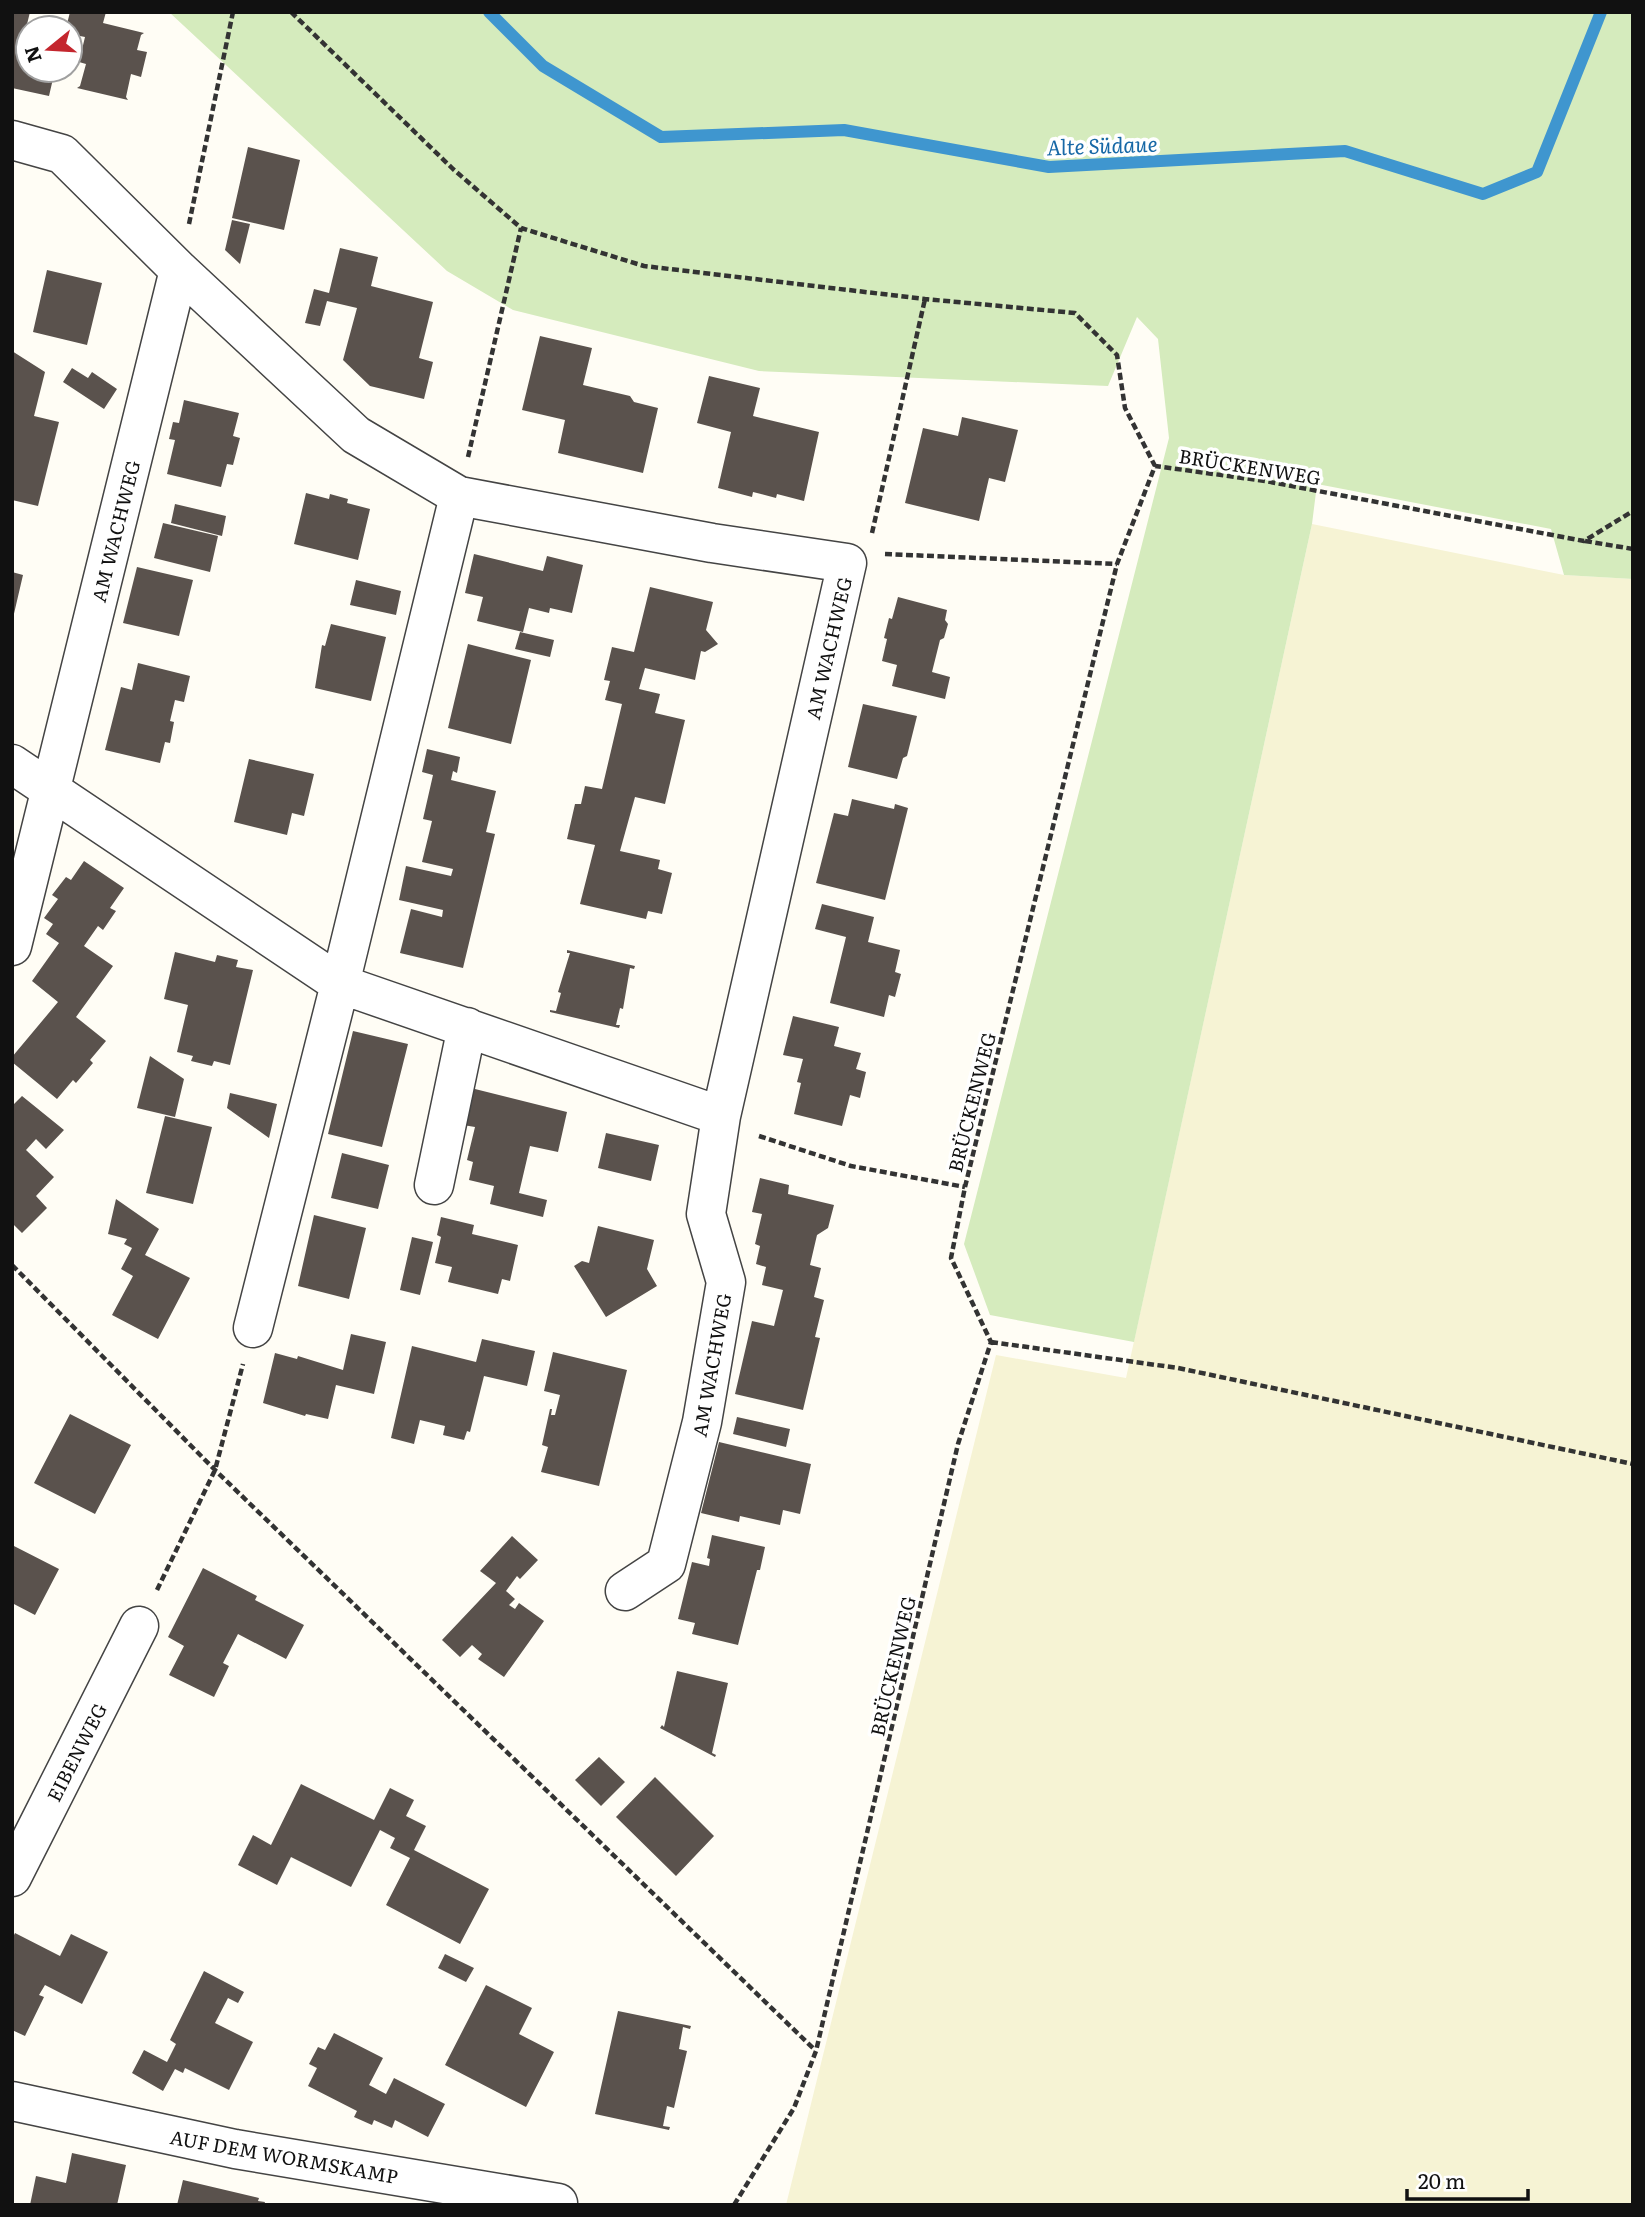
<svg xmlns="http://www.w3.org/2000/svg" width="1645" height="2217" viewBox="0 0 1645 2217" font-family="Literata,serif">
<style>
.farmland{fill:#f6f3d4}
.green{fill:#d5ebbd}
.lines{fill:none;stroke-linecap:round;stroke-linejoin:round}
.stream{stroke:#3f96cf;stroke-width:12}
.building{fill:#5a524d}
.minor-casing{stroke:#444;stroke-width:41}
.path{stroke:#333;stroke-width:4.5;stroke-dasharray:7 3.5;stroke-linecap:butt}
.minor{stroke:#fff;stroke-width:38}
.labels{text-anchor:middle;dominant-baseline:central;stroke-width:7;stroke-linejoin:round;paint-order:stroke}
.street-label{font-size:19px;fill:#111;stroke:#fff}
.water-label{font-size:21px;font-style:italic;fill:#1768a6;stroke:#fff}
</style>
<rect width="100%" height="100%" fill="#fffdf5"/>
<!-- farmland -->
<path class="farmland" d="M1312,524l252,51 69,4v1626h-847l210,-850 130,23z"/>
<!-- green -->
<path class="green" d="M169,12h1464v567l-69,-4 -13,-46 -234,-45 -5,40 -178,818 -144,-27 -26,-71 205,-806 -11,-99 -21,-22 -29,69 -349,-15 -246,-61 -66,-39z"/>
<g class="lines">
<!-- stream -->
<path class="stream" d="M489,12l54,54 118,71 183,-7 205,37 296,-16 138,43 54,-22 64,-160"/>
</g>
<!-- building -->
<path class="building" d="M12,12h18l-12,49 10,2v7h27l-6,26 -37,-8z
M70,12h36l-3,11 41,10 -3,2 -4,15 10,2 -6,25 -10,-3 -5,23 2,3 -51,-12 3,-2 6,-22 -7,-2 6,-25 -15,-3v-6h-4z
M248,147l52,13 -16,70 -52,-12z
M232,220l18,4 -10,40 -15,-14z
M340,248l38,9 -7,29 62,16 -14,56 14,4 -9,37 -54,-13 -27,-26 14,-52 -30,-7 -7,25 -15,-3 9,-34 15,4z
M47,270l55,13 -15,62 -54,-13z
M540,336l52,12 -9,37 47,11 4,6 24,6 -15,65 -85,-20 7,-33 -43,-10z
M12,351l33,21 -11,44 25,6 -21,84 -26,-6z
M72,368l16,10 4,-6 25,17 -13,20 -41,-27z
M709,376l51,12 -7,28 66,16 -15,69 -27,-7 -1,4 -23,-6 -1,5 -34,-9 13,-56 -34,-9z
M184,400l55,13 -6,23 7,2 -7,27 -6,-1 -6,23 -54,-13 8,-34 -6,-1 4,-17 6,1z
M962,417l56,13 -13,52 -16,-4 -10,43 -74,-18 18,-75 35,8z
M306,493l23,6 1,-5 18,5 -1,4 23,6 -12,51 -64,-16z
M175,504l51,12 -4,20 -51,-13z
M163,523l55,13 -8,36 -56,-14z
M474,554l69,17 4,-15 36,9 -11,48 -22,-5 -1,5 -20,-5 -6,24 -46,-11 6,-24 -18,-4z
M137,567l56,13 -14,56 -56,-13z
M12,572l11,3 -10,43h-1z
M356,580l45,11 -5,24 -46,-10z
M650,587l63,15 -7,28 12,14 -13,8 -4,-1 -6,29 -50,-12 -6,21 21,5 -5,19 30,7 -20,84 -30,-7 -15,54 40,9 -2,9 14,4 -10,41 -14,-3 -2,8 -66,-15 15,-59 -28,-6 8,-35h6l4,-18 17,3 20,-85 -17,-4 5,-19 -6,-1 8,-33 22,5z
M898,597l49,13 -2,10 3,4 -4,14 -4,2 -8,32 18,5 -5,22 -53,-13 5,-21 -15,-4 5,-22 -3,-1 5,-20 3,1z
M331,624l55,13 -15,64 -56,-13 7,-43 3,1z
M520,632l34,8 -4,17 -35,-8z
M468,644l63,16 -20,84 -63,-16z
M138,663l52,13 -6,26 -9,-2 -5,21 4,1 -4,21 -5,-1 -5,21 -55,-13 16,-63 11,3z
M863,704l54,12 -10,40 -4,2 -6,21 -49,-12z
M427,749l33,8 -3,16 -4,-2 -2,9 45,11 -10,41 9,2 -32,134 -63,-15 11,-44 31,8 1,-7 -44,-10 7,-34 45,10 2,-7 -31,-7 10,-41 -9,-2 10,-44 -11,-3z
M249,759l65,15 -10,42 -12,-3 -5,22 -53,-13z
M852,799l42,10 1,-5 13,4 -23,92 -69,-17 18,-70 14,3z
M84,861l40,27 -14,20 6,3 -13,19 -5,-4 -14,20 29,20 -37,51 30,24 -16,19 3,3 -17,20 -3,-3 -16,19 -45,-37v-5l46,-55 -26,-21 27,-38 -13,-9 7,-10 -9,-6 14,-19 -6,-4 14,-18 5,3z
M822,904l52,13 -6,25 32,8 -5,22 6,2 -6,23 -6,-2 -5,22 -54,-14 16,-66 -31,-8z
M567,950l68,16 -1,3 -4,-1 -7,41 -3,-1 -4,17h4l-1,3 -69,-16v-2l6,1 5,-18 -3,-1 12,-39h-3z
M175,952l40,10 2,-7 21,5 -2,7 17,3 -23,95 -16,-4 -2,5 -21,-5 2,-5 -16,-4 11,-47 -24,-6z
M793,1016l46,11 -5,19 27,7 -5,16 10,3 -6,26 -10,-3 -8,31 -48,-12 7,-31 -4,-1 6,-23 -20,-4z
M353,1031l55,13 -26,103 -54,-13z
M150,1056l34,23 -9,38 -38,-9z
M471,1088l96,24 -9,40 -28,-6 -11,47 28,7 -4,17 -53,-13 4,-18 -25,-6 4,-18 -6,-2 8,-33 -12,-2z
M230,1093l47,11 -8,34 -42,-30z
M22,1096l42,34 -18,19 -10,-10 -10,11 28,27 -18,19 11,12 -25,25 -10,-10v-117z
M165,1116l47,11 -19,77 -47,-11z
M606,1133l53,12 -8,36 -53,-13z
M342,1153l47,12 -11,44 -47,-11z
M760,1178l29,7 -1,9 46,11 -6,23 -11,7 -7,30 11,3 -7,29 10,3 -9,37 5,1 -17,72 -68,-16 17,-73 22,5 9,-36 -21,-5 4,-18 -10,-3 4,-18 -5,-2 7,-30 -10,-2z
M116,1199l43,30 -14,26 45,23 -32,61 -46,-24 21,-39 -12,-7 11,-21 -8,-4 3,-5 -19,-5z
M314,1215l52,13 -17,71 -51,-13z
M441,1217l33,8 -2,9 46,11 -8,36 -8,-2 -4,15 -50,-12 4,-15 -17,-4 6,-26 -4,-2z
M598,1226l56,14 -7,29 10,17 -51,31 -32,-51 8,-5 7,2z
M412,1237l21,5 -13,53 -20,-5z
M351,1334l35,8 -12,52 -38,-9 -8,34 -22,-5 -1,2 -42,-13 12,-50 22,6 1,-3 45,14z
M482,1339l53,12 -8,35 -43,-10 -14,56 -3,-1 -3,9 -21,-5 2,-9 -25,-6 -6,24 -23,-6 21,-92 64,16z
M553,1352l74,18 -28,116 -58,-14 7,-25 -6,-2 8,-36h2l-1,6h4l5,-20 -16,-4z
M70,1414l61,31 -36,69 -61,-31z
M737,1417l53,12 -4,18 -53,-13z
M719,1442l92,22 -11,50 -17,-4 -3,15 -40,-9 -1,6 -38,-9z
M712,1535l53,12 -5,23h-3l-19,75 -46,-11 3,-11 -17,-4 14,-57 17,4 1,-7 -3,-1z
M512,1536l26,24 -18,19 -3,-3 -11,15 9,8 -6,6 6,4 4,-6 25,18 -40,56 -26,-18 4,-5 -10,-9 -12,12 -18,-17 54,-57 -16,-12z
M12,1545l47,24 -24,46 -23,-12z
M203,1568l54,28 -2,4 49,25 -18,34 -48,-25 -15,29 6,3 -15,31 -45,-22 15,-29 -16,-9z
M677,1671l51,12 -16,70 4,2 -1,2 -55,-29 2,-3 2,2z
M599,1757l26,25 -24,24 -26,-26z
M655,1777l59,59 -38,40 -60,-59z
M301,1784l73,36 16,-32 24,12 -8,16 20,10 -12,24 75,39 -29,55 -74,-39 24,-47 -20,-10 5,-10 -15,-8 -29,57 -60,-30 -14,28 -39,-20 15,-30 18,10z
M15,1933l45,23 11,-22 37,18 -26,52 -37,-19 -6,10 5,2 -19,39 -13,-6v-91z
M445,1954l29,14 -8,14 -28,-14z
M204,1971l40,21 -6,11 -10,-5 -13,25 38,19 -24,48 -44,-22 -2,5 -8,-4 -12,22 -31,-18 12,-23 23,12 9,-18 -6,-4z
M486,1985l46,23 -13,26 35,18 -28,55 -81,-42z
M618,2011l73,15 -1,3 -7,-2 -4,22 8,2 -13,57 -7,-2 -4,20 7,1 -1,3 -74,-16z
M334,2033l49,25 -14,27 17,9 8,-16 51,26 -17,33 -33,-17 -3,8 -18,-8 -2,5 -18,-8 3,-6 -49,-25 9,-18 -8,-4 9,-17 7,3z
M72,2153l54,12 -9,40h-87l6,-29 30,7z
M183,2180l76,18 -1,3 7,1 -1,3h-87z"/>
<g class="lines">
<!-- minor casing -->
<g class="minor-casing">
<path id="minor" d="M12,140l50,14 117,116 177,165 103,61 253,47 135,20 -126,553 -15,98 20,68 -24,140 -36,142 -41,27
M12,764l328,220 381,132
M12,946l167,-676
M434,1185l33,-158
M253,1328l87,-344 119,-488
M12,1877l127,-251
M12,2101l223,48 323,54"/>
</g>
<!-- path -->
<path class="path" d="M291,12l162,157 68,59 123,38 281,33 150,14 42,42 8,53 30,58
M189,224l44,-212
M468,457l53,-229
M872,533l53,-234
M1585,541l48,8
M885,554l232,10
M759,1136l92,30 114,21
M12,1265l203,205 600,580
M991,1342l187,26 455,96
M157,1590l58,-120 28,-106
M734,2205l60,-97 22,-57 142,-607 33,-102 -40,-84 14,-71 152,-623 38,-98 110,15 319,60 49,-30"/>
<!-- minor -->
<use href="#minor" class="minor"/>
</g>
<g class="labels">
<!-- street labels -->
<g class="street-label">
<text transform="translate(1250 466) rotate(9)">BRÜCKENWEG</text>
<text transform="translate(115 531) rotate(-76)">AM WACHWEG</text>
<text transform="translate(828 648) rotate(-77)">AM WACHWEG</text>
<text transform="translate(971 1102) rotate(-76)">BRÜCKENWEG</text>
<text transform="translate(711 1365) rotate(-80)">AM WACHWEG</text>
<text transform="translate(892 1666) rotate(-77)">BRÜCKENWEG</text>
<text transform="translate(76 1752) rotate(-63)">EIBENWEG</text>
<text transform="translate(284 2156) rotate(10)">AUF DEM WORMSKAMP</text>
</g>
<!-- water labels -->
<g class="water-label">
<text transform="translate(1102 144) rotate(-2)">Alte Südaue</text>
</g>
</g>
<!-- border -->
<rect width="1645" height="2217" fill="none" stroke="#111111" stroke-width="28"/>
<!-- north arrow -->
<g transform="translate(49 49) rotate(252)"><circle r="33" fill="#ffffff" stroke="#a0a0a0" stroke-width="2"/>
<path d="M0-5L12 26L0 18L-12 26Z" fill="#c4262e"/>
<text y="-10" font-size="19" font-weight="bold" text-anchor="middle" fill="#111111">N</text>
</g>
<!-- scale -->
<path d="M1407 2189v10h121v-10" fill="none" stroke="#111111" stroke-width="3.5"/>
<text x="1418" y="2189" font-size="21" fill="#111111" stroke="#ffffff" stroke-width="5" paint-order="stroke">20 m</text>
</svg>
